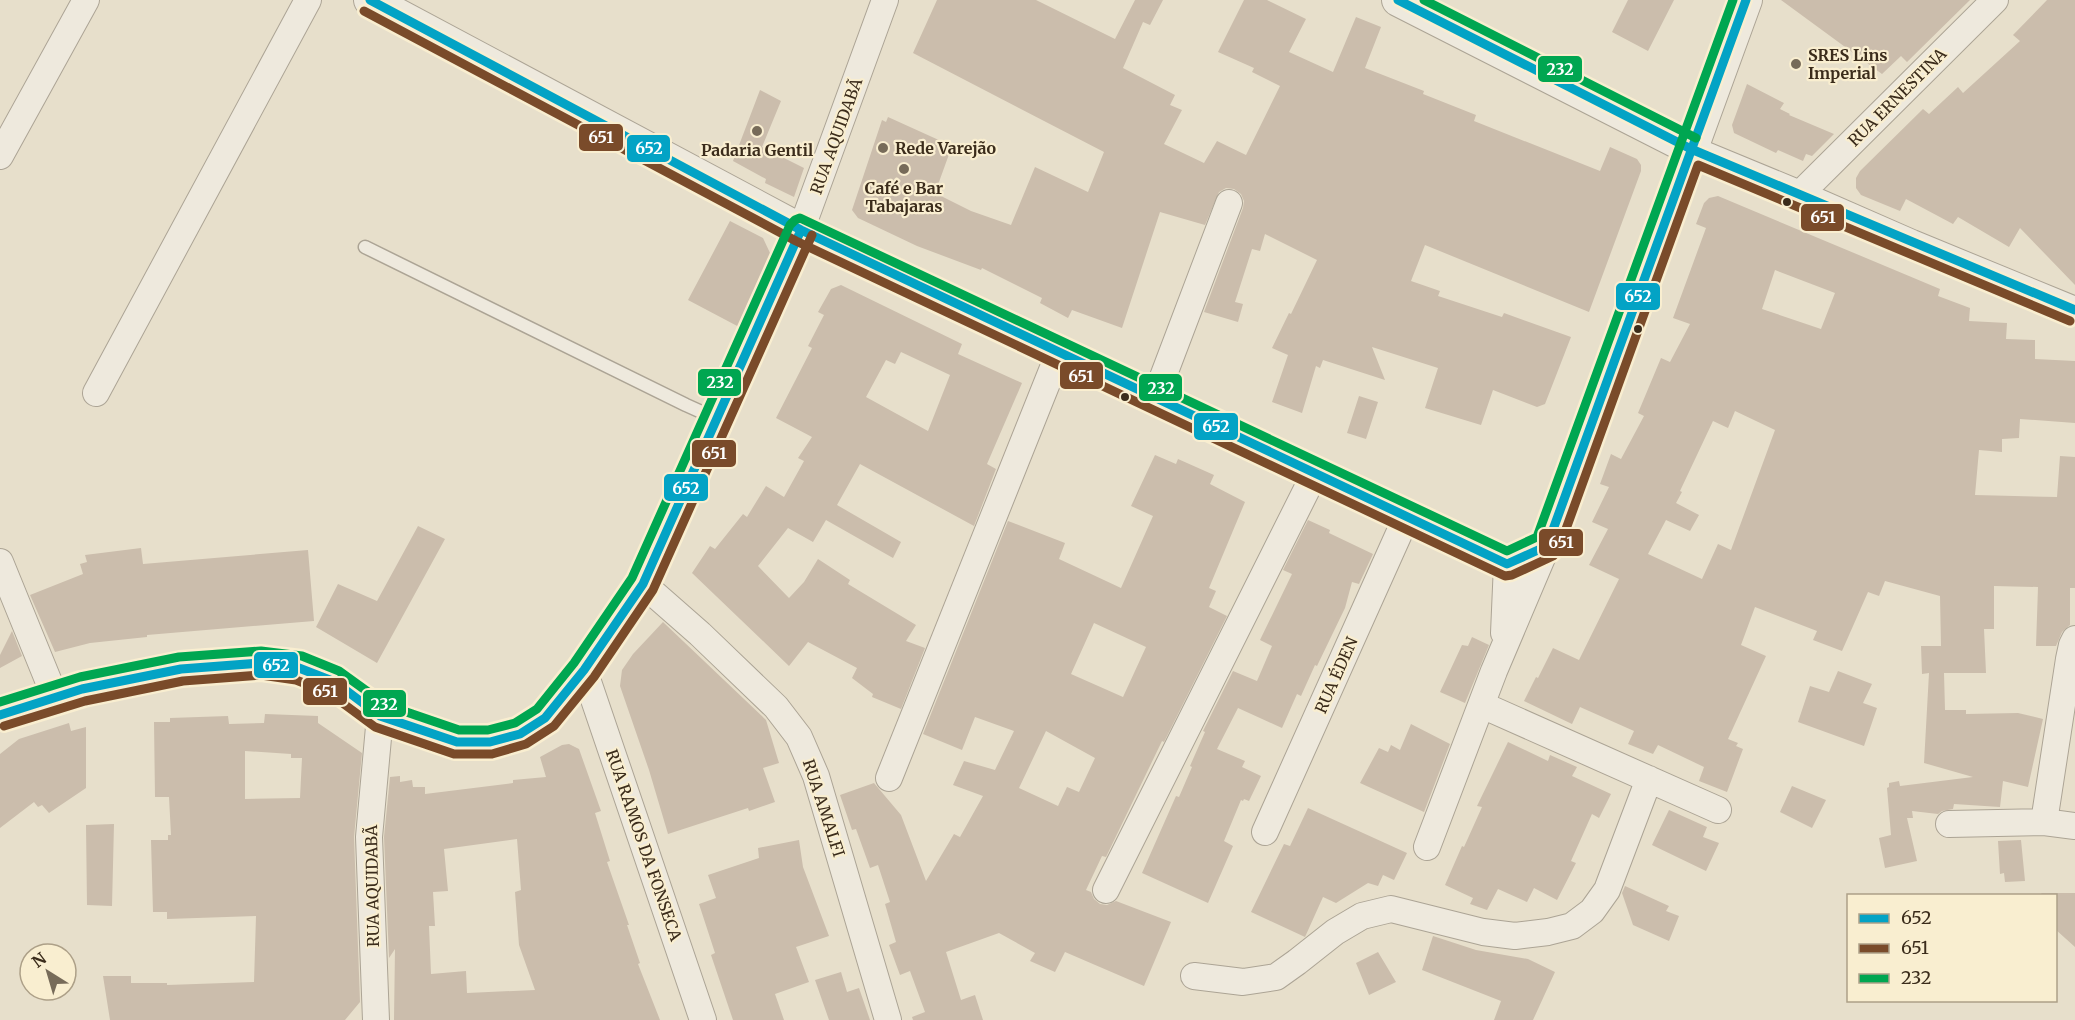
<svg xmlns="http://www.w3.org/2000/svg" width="2075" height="1020" viewBox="0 0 2075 1020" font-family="Merriweather,serif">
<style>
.building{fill:#cbbdac;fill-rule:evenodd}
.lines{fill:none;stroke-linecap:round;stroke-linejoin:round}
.service-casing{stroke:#aca495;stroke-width:15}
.minor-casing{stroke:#aca495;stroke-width:28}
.tertiary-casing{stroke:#aca495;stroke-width:34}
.service{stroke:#eee9dd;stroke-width:12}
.minor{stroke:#eee9dd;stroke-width:26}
.tertiary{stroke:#eee9dd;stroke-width:32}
.bus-1-casing{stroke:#f9eed0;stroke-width:14}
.bus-2-casing{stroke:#f9eed0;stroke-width:14}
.bus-3-casing{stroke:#f9eed0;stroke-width:14}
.bus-1{stroke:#03a3c5;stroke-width:9}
.bus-2{stroke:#7a4b2a;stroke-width:9}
.bus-3{stroke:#00a651;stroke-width:9}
.poi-dot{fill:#776b59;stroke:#f9eed0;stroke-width:2}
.bus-dot{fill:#3b2c1b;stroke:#f9eed0;stroke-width:2}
.labels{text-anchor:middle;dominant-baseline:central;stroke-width:4.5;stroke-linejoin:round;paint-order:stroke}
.poi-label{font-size:16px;font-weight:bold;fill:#3b2c1b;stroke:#f9eed0;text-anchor:start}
.street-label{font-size:16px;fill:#3b2c1b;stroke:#f9eed0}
.line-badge{stroke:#f9eed0;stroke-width:2}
.badge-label{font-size:16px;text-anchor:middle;font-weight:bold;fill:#fff}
</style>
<rect width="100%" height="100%" fill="#e7dfcb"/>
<!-- building -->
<path class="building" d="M937,0h99l79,39 20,-39h28l-13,25 -7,-3 -20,46 52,27 -5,10 12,5 -18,34 40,19 13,-22 29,14 34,-69 -28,-14 2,-4 -36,-16 26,-52h23l39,19 -17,33 44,20 23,-55 25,10 -16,41 59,23 -1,3 53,21 -2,6 126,50 10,-24 27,12 4,6v6l-52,141 -164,-67 -14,36 29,10 -2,5 64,21 2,-4 67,24 -26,67 -8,3 -44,-17 -12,35 -56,-17 13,-40 -66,-21 13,33 -62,-20 -3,8 -4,-2 -14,47 -30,-11 16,-47 -16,-7 17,-35 2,1 26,-54 -52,-26 -5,17 -8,-2 -17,53 8,2 -5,18 -34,-10 39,-104 1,-7 -3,-7 -7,-5 -8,-1 -7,4 -14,33 -45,-13 -38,116 -50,-18 -4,8 -28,-15 2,-5 -60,-30 -1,2 -64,-24 -59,-28 -6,-8 30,-90 4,2 2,-5 64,29 -17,47 36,18 40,14 24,-58 53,25 16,-40 -191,-99z
M1628,0h46l-26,51 -36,-19z
M1781,0h189l-63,62 -6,-6 -19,18z
M2047,0h28v285l-55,-57 -11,19 -51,-30 -5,7 -47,-25 -6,12 -39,-16 -5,-7v-10l4,-7 63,-62 6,5 29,-27 5,6 57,-52 -7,-6z
M1747,84l37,19 -4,6 10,5 -1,1 45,19 -22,22 -6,-2 -3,7 -25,-11 -2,3 -42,-20 -2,-8z
M760,90l21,11 -19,46 42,21 -10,29 -29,-14 1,-4 -33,-18z
M1718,196l222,93 -2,7 32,12 -1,13 38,2 -1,16 29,1v19l40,2v62l-55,-4 -1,19 -17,1v13l-23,-2 -4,45 82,2 3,-41 15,1v131h-5v37l-8,7 -6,14h-20l2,-59 -44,-1v43h-10l2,44h-42l1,37h21v4l52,-1 25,6 -15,68 -25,-6 -3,26 -46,-3 -1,5 -11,2 -4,3 -26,-3 1,7h-6l10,43 -32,7 -6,-30 12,-3 -4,-47 2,-1v-4l10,-2 1,5 73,-9 -49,-14 5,-90 -7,1 -1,-28h20l-1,-50 -55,-15 -6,15 -11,-4 -26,59 -29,-11 4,-9 -62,-24 -14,38 25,11 -38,83 10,4 -2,3 7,3 -16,43 -28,-11 5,-14 -46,-22 -5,9 -25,-10 6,-13 -54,-24 -8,17 -48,-23 12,-24 2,1 15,-30 26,12 40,-81 -30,-14 19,-36 -16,-7 17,-35 -9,-3 11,-30 10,5 23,-43 -6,-3 23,-55 9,4 20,-38 -17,-6 33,-90 -10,-4 8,-21 5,-5zM1775,270l60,23 -14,36 -59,-20zM1735,411l40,19 -44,120 -13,-6 -16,35 -54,-25 18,-34 24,11 9,-16 -23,-12 6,-11 -2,-1 33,-70 15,7z
M730,221l33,17 7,15 1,8 -30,67 -53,-28z
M841,285l121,59 -4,10 64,29 -35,81 9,5 -22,57 -114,-62 -23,41 64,37 -8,16 -67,-38 -13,22 -25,-14 -30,38 31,32 15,-16 14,-23 32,21 -2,4 68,41 -10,16 19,7 -24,61 -29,-12 1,-3 -21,-16 5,-10 -49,-26 -19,24 -97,-93 18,-27 5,3 28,-35 4,3 19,-31 18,11 20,-36 -6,-3 14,-21 -36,-19 36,-70 -4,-2 16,-31 -6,-3 13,-23zM901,352l49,23 -22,56 -62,-34 20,-37 9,4z
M1359,396l19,6 -12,37 -19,-6z
M1155,455l21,9 2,-5 36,16 -4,9 35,18 -36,86 7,3 -7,16 18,9 -63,126 -2,-1 -56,116 -4,-1 -16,34 5,2 3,7 6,5 7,1 9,-4 55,21 -27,64 -79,-34 -10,20 -25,-11 5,-8 -36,-20 -53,19 15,48 14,-5 8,25h-70l-1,-3 13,-5 -15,-41 -10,4 -11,-30 7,-3 -11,-38 5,-2 -12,-37 -8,3 -14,-39 -4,1 -12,-35 34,-12 27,32 25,66 28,-47 6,3 23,-41 -30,-11 11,-24 31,9 19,-39 -39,-14 -13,33 -39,-16 85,-213 57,22 -6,16 62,29 32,-72 -22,-10zM1094,623l52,24 -23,50 -52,-23zM1046,731l49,27 -16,34 -12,-5 -9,19 -39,-18z
M1308,520l22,10 -1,3 44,21 -14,30 -7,-2 -7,26 -28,58 -2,-1 -14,31 -4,-2 -15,34 -44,-20 -21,41 28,12 -3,6 19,9 -12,25 -5,-2 -1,2 -2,-1 -17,41 9,5 -25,57 -66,-30 34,-77 3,1 13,-30 -2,-1 15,-34 -2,-1 30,-60 24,10 15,-35 -12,-6 32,-66 -9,-4z
M418,526l27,13 -68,124 -61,-36 22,-43 39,17z
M141,548l2,16 165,-14 6,71 -167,14v2l-57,6 -35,9 -25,-57 53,-21 -3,-10 7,-2 -2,-7z
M663,622l103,98 13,43 -16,5 12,34 -26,9 -1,-3 -80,26 -19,-64 -29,-84 2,-16 11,-16z
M12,631l10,25 -22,12v-13z
M1472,637l17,8 -24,58 -25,-11 22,-47 6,1z
M1838,671l34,13 -9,19 14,5 -13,38 -66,-24 12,-36 19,6z
M265,714l53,2v7l44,30 -8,84 6,165 -15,18h-235l-7,-44h28v7h36v2l87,-3 2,-66 -89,3v-7h-14l-2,-72h17v-5h3l-2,-38h-14l-1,-75h16v-4l58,-2 1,8 35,-1zM245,751l46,3v4h11l-2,40 -55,1z
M69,723l2,8 15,-4v61l-37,25 -7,-8 -4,2 -4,-5 -34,26v-74l19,-15z
M1411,724l39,20 -26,68 -64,-29 19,-35 9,4 3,-7 9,5z
M1508,742l40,19 2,-6 27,12 -5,9 39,18 -12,24 -7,-4 -21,47 5,2 -19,37 -23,-12 -7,14 -29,-13 -11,21 -17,-6 3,-6 -28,-13 17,-39 2,1 18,-40 -5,-1z
M569,744l10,5 22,62 -6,2 15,48 -3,1 22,63h-2l13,38 -2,1 22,56h-266l1,-71 -6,9 -5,-121 6,-60 10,-1v6l12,-2 1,7h12v7l88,-11v-3l33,-3 -6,-20 22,-12zM517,839l4,51 -6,2 4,53 16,45 -68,3 -1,-22 -35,3 -2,-48h6l-2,-34 15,-1 -4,-42z
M1792,786l34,14 -14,28 -32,-16z
M1308,808l99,45 -13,27 -11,-5 -5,11 -10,-3 -32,20 -13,-6 -18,40 -54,-25 33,-68 6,2z
M1669,810l38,17 -4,10 16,6 -13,28 -54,-26z
M114,824l-2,82 -25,-1 -1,-80z
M799,840l4,27 26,69 -33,11 13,35 -34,12 9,26h-51l-22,-65 4,-2 -16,-49 17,-6 -8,-23 51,-17 -1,-10z
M2021,840l4,41 -20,1 -1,-9 -4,1 -2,-33z
M1625,886l44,20 -3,5 13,5 -10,25 -36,-16 -11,-32z
M2041,893h34v54l-20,-18v-33h-12z
M1433,936l43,14 52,9 27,13 -22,48h-39l7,-19 -79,-31z
M1378,952l18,30 -27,13 -13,-32z
M841,972l6,20 12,-4 11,32h-41l-14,-40z"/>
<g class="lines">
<!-- service casing -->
<g class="service-casing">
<path id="service" d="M365,247l321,158 31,14"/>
</g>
<!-- minor casing -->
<g class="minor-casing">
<path id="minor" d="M1691,149l109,45 112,49 163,67
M0,156l86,-156
M1800,194l195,-194
M96,393l212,-393
M1155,398l74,-195
M0,562l55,135
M643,584l57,50 76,73 23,30 17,39 72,244
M1504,633l3,-69
M584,670l119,350
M1482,705l236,105
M0,715l82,-26 99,-20 80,-6 38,5 36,14 45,34 77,26h33l30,-8 25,-16 39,-48 59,-86 158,-354 84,-230
M889,778l170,-425
M2044,822l25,-163 3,-14 3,-6
M1949,824l95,-2 31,4
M1265,832l141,-314
M1427,847l67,-176 53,-125
M1106,890l209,-417
M1194,976l49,6 33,-5 21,-15 38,-30 27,-16 29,-7 92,23 32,4 33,-4 24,-6 20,-15 15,-21 42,-111
M376,1020l-7,-183 11,-121"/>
</g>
<!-- tertiary casing -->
<g class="tertiary-casing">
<path id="tertiary" d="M370,0l431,230 706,334 40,-18 199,-546
M1398,0l293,149"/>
</g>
<!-- service -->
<use href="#service" class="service"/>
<!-- minor -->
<use href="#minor" class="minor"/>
<!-- tertiary -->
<use href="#tertiary" class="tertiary"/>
<!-- bus-1 casing -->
<g class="bus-1-casing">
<path id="bus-1" d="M370,0l431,230 706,334 40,-18 199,-546
M1398,0l293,149 384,161
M0,715l82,-26 99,-20 80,-6 38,5 36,14 45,34 77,26h33l30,-8 25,-16 39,-48 59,-86 158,-354"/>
</g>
<!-- bus-2 casing -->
<g class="bus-2-casing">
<path id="bus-2" d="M364,11l432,230 709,335 7,-1 41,-19 5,-5 140,-386 372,156
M4,726l81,-25 98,-20 78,-6 35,5 33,13 46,34 79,27h38l34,-10 28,-18 40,-49 59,-87 159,-355"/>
</g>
<!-- bus-3 casing -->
<g class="bus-3-casing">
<path id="bus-3" d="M1424,0l272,138
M0,702l80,-25 99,-20 82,-6 41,5 37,15 47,34 73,25h29l27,-7 22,-14 37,-46 58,-85 158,-353 5,-5 5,-2 707,333 30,-14 196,-537"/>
</g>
<!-- bus-1 -->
<use href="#bus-1" class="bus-1"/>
<!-- bus-2 -->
<use href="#bus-2" class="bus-2"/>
<!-- bus-3 -->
<use href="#bus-3" class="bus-3"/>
</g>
<!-- markers -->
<g class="poi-dot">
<circle cx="1796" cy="64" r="6"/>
<circle cx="757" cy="131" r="6"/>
<circle cx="883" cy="148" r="6"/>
<circle cx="904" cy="169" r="6"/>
</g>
<g class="bus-dot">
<circle cx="1787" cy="202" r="5"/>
<circle cx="1638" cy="329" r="5"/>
<circle cx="1125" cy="397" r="5"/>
</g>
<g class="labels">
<!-- poi labels -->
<g class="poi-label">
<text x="1808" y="55">SRES Lins<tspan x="1808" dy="18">Imperial</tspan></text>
<text x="895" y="148">Rede Varejão</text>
<text x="757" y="150" text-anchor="middle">Padaria Gentil</text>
<text x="904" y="188" text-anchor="middle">Café e Bar<tspan x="904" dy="18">Tabajaras</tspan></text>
</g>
<!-- street labels -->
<g class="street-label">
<text transform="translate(1897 97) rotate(-45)">RUA ERNESTINA</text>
<text transform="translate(836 136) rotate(-70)">RUA AQUIDABÃ</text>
<text transform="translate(1336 675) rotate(-66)">RUA ÉDEN</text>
<text transform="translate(824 808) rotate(72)">RUA AMALFI</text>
<text transform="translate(644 845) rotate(71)">RUA RAMOS DA FONSECA</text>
<text transform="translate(372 886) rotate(-91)">RUA AQUIDABÃ</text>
</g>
</g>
<g class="line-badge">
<rect x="1537" y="55" width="46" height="28" rx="6" fill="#00a651"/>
<rect x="578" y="123" width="46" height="29" rx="6" fill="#7a4b2a"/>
<rect x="626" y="134" width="45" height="29" rx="6" fill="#03a3c5"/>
<rect x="1800" y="203" width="45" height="29" rx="6" fill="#7a4b2a"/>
<rect x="1615" y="282" width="46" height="29" rx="6" fill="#03a3c5"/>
<rect x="1059" y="361" width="45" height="29" rx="6" fill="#7a4b2a"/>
<rect x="697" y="368" width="45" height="29" rx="6" fill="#00a651"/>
<rect x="1138" y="373" width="45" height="29" rx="6" fill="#00a651"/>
<rect x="1193" y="412" width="46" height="29" rx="6" fill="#03a3c5"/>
<rect x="691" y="439" width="46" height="29" rx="6" fill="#7a4b2a"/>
<rect x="663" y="473" width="46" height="29" rx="6" fill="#03a3c5"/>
<rect x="1538" y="528" width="46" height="29" rx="6" fill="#7a4b2a"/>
<rect x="253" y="651" width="46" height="28" rx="6" fill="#03a3c5"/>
<rect x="302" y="677" width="46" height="29" rx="6" fill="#7a4b2a"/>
<rect x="362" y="689" width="45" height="29" rx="6" fill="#00a651"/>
</g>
<g class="badge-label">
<text x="1560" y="75">232</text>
<text x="601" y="143">651</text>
<text x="649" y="154">652</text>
<text x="1823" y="223">651</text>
<text x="1638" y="302">652</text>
<text x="1081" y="382">651</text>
<text x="720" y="388">232</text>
<text x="1161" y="394">232</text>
<text x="1216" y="432">652</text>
<text x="714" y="459">651</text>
<text x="686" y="494">652</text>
<text x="1561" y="548">651</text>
<text x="276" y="671">652</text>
<text x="325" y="697">651</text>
<text x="384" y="710">232</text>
</g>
<!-- legend -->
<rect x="1847" y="894" width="210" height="108" fill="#f9eed0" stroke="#ada088" stroke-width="1.5"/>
<rect x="1859" y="914" width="30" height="9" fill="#03a3c5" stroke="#ada088" stroke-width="1.5"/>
<text x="1901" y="924" font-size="18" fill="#3b2c1b">652</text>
<rect x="1859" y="944" width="30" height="9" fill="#7a4b2a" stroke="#ada088" stroke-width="1.5"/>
<text x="1901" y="954" font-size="18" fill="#3b2c1b">651</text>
<rect x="1859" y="974" width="30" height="9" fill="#00a651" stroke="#ada088" stroke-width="1.5"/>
<text x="1901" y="984" font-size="18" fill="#3b2c1b">232</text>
<!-- north arrow -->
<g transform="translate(48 972) rotate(323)"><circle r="28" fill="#f9eed0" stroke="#ada088" stroke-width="1.5"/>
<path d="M0-4.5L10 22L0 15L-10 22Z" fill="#776b59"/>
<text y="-9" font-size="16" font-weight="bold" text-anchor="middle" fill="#3b2c1b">N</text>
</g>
</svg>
